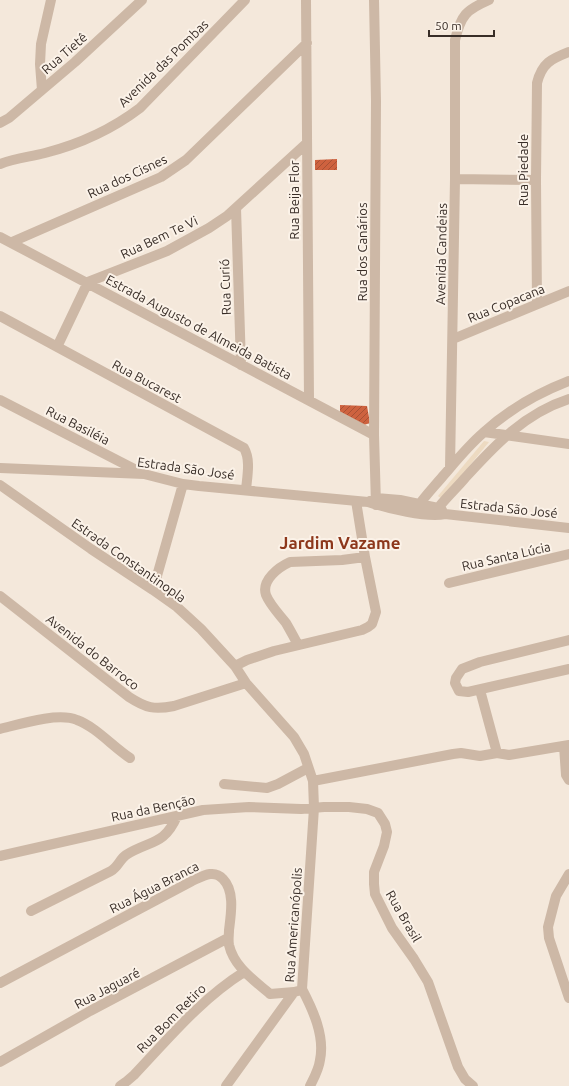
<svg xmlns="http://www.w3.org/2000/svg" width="569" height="1086" viewBox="0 0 569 1086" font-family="Ubuntu,sans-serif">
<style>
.plaza{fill:#eddac1}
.building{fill:url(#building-hatch)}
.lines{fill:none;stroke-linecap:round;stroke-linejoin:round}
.minor{stroke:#cdb8a6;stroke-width:10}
.labels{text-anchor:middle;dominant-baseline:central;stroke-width:4;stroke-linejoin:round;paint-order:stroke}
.street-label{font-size:13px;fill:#382d27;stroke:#fbf2e8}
.district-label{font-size:17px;font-weight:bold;fill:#8d371b;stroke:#fbf2e8}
</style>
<defs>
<pattern id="building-hatch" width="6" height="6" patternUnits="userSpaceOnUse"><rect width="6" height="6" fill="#ce623f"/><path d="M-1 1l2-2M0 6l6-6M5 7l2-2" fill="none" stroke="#a85135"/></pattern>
</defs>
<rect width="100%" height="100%" fill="#f4e8db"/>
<!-- plaza -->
<path class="plaza" d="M484,441l5,1 -47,57 -4,-3z"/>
<!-- building -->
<path class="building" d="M337,159v11h-22v-10z
M340,405l27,1 3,17 -6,2 -24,-12z"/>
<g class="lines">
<!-- minor -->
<path class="minor" d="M306,0l3,400
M374,0l2,101 -2,334 2,70
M42,90l-2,-26 1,-20 10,-44
M0,123l9,-5 66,-56 67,-62
M0,164c15,-6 30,-7 45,-11 35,-9 66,-23 95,-45l105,-108
M455,179l81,1
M236,208l5,157
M0,237l374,198
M12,242l149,-65 25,-17 121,-117
M537,304l-1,-124 1,-97c5,-20 14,-24 32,-31
M0,316l244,132c7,12 3,29 2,42
M453,339l116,-48
M57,347l31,-65 79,-31 42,-23 18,-12 80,-73
M0,400l140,72
M484,432l85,12
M0,468l144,6 39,10 16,2 169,16c19,6 59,16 77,12l124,14
M450,468l5,-289v-139c6,-25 11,-30 34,-40
M0,485l91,64 62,41 24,17 24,22 34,37 11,17 48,54 10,17 9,27 1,27 -12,181c11,21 23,47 18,71 -1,9 -6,18 -10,26
M370,501l6,-3 24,2 38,8 4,2
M414,512c8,-13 19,-24 29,-36 13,-15 25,-30 40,-43 24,-22 55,-40 86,-52
M433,515c9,-14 22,-25 32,-37 30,-33 60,-65 104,-79
M449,583l120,-29
M153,590l30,-106
M0,596l129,101c17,11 25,13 45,9l72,-23
M569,640l-89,22 -18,7 -6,9 -1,5 4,8 9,1 101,-23
M298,645c-4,-8 -8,-15 -12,-22 -7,-9 -16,-18 -20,-28 -5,-15 13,-28 24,-33l52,-2 23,-3
M235,666l12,-6 27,-9 88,-21 6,-3 4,-3 4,-12 -11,-55 -9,-56
M480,690l17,63 12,2 60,-10
M0,729c20,-5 58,-17 77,-9 19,7 35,26 53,38
M564,746l2,29 3,5
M313,781l140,-27 8,-1 19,3 17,-3
M224,784l43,4 11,-4 30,-16
M0,856l203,-46 46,-3 52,2 23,-2h25l18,2 11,4 7,11 2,8 -3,14 -10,26v12l1,10 17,34 22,31 14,23 30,85 7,12 8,7
M569,874l-13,22 -8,31 1,11 20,60
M31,911l80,-40c7,-4 9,-12 15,-16 24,-15 38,-9 51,-39
M0,983l192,-102c11,-5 22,-12 31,-2 12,12 8,35 6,51 0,5 -1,10 0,15 5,22 25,35 41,49l24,-2
M0,1062l90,-51 138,-73
M120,1086l7,-5 7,-6c35,-37 67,-76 110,-103
M226,1086l68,-94 4,-1"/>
</g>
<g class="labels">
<!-- street labels -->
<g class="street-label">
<text transform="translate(64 53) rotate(-41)">Rua Tietê</text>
<text transform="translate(163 63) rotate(-44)">Avenida das Pombas</text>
<text transform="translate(523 170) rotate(-90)">Rua Piedade</text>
<text transform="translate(127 176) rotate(-25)">Rua dos Cisnes</text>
<text transform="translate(294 200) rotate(-90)">Rua Beija Flor</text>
<text transform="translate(159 237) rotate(-25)">Rua Bem Te Vi</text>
<text transform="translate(362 252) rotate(-90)">Rua dos Canários</text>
<text transform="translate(441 254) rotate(-89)">Avenida Candeias</text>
<text transform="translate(225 287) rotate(-92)">Rua Curió</text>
<text transform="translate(506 303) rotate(-22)">Rua Copacana</text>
<text transform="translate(199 327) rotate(28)">Estrada Augusto de Almeida Batista</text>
<text transform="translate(147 381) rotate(28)">Rua Bucarest</text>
<text transform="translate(78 425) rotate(27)">Rua Basiléia</text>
<text transform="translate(186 468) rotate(8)">Estrada São José</text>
<text transform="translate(509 508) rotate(6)">Estrada São José</text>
<text transform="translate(506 556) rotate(-13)">Rua Santa Lúcia</text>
<text transform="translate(129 560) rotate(35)">Estrada Constantinopla</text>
<text transform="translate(93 652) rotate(38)">Avenida do Barroco</text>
<text transform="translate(153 808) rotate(-12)">Rua da Benção</text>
<text transform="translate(154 887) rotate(-27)">Rua Água Branca</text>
<text transform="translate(404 916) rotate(60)">Rua Brasil</text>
<text transform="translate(293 925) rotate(-86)">Rua Americanópolis</text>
<text transform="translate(107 988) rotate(-28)">Rua Jaguaré</text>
<text transform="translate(171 1018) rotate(-45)">Rua Bom Retiro</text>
</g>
<!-- district labels -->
<g class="district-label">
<text x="340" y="542">Jardim Vazame</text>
</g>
</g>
<!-- scale -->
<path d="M429 30v6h65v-6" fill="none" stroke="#382d27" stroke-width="2"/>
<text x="435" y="30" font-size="12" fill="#382d27" stroke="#fbf2e8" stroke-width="3" paint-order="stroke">50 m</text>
</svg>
